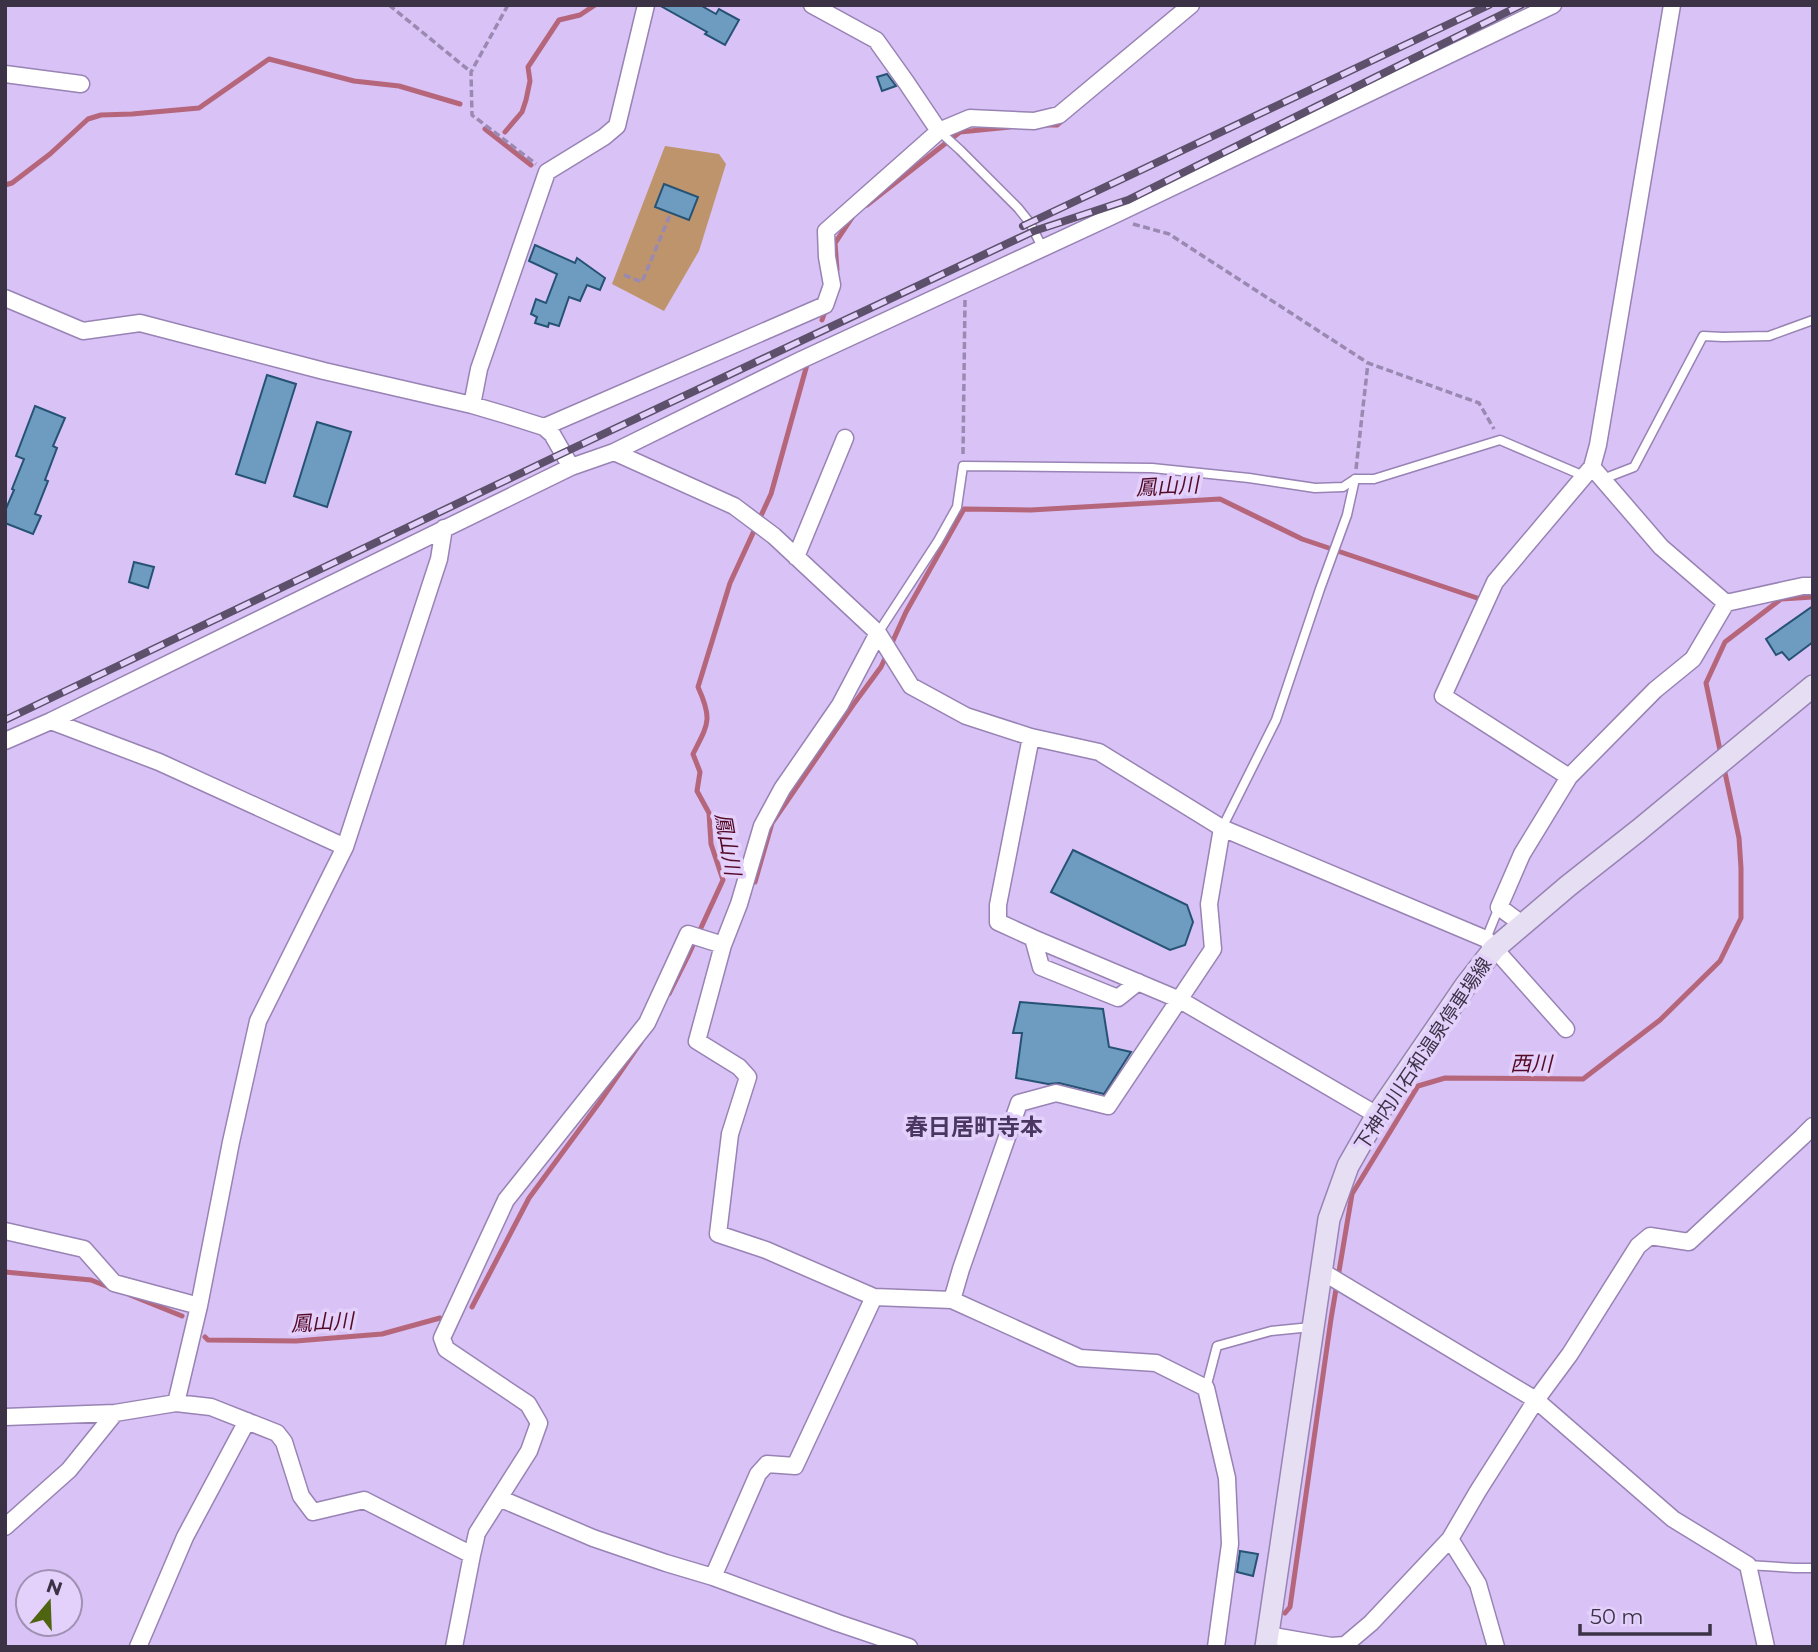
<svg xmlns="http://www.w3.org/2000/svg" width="1818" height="1652" viewBox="0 0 1818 1652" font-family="Montserrat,'Noto Sans JP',sans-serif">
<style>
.green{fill:#be946c}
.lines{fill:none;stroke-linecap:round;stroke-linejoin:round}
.stream{stroke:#b6667b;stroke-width:5}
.building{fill:#6e9cc1;stroke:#265274;stroke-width:2}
.lane-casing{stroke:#9883b4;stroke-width:11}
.street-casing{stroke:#9883b4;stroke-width:19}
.secondary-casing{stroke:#9883b4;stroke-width:24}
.path{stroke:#9a8ab1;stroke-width:3.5;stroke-dasharray:7 3.5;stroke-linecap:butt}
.lane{stroke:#fff;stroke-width:8}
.street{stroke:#fff;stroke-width:16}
.secondary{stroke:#e6def2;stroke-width:21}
.rail-casing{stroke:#5c506b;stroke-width:8}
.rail{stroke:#e3d1fb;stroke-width:5;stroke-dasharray:16;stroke-linecap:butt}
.labels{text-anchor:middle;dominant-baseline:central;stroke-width:7;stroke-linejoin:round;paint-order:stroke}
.street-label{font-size:19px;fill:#3b3246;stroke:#e3d1fb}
.water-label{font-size:21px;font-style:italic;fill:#550a27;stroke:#e3d1fb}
.quarter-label{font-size:23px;font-weight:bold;fill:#4a3661;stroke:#e3d1fb}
</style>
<rect width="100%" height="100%" fill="#d8c2f6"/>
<!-- green -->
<path class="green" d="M665,146l54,8 7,10 -27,87 -35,60 -52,-27z"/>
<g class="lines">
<!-- stream -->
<path class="stream" d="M1044,125h13l7,-6
M485,129l46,36
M505,132l17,-20 4,-12 4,-19 -2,-14 31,-47 21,-5 15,-10
M5,185l7,-2 38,-29 38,-35 13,-4 31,-1 67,-6 70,-49 85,22 45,5 61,18
M867,205l93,-73 50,-5
M837,270l-2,-27 18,-27
M822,320l4,-11
M891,645l15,-33 58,-103 67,1 189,-11 82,40 181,61
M1721,755l-15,-72 19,-41 56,-43 32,-2
M755,882l17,-59 81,-118 28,-38 6,-13
M669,994l19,-38 35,-76 -12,-36 -2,-31 -12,-22 3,-19 -7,-18c15,-30 20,-34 5,-67l32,-104 41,-89 37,-133
M5,1272l86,8 20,8
M130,1295l52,21
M472,1307l57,-109 70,-95 42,-61
M205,1337l3,3 88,1 86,-7 58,-16
M1285,1613l5,-6 41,-288 21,-125 66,-108 27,-8 138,1 77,-59 60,-59 21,-43v-50l-2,-30 -15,-70"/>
</g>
<!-- building -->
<path class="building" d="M659,5h41l16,9 3,-5 20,11 -14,25 -20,-11 2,-2z
M887,74l9,12 -14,5 -5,-14z
M664,184l34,13 -9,23 -34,-13z
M535,245l40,18 2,-5 28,20 -5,12 -13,-5 -7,16 -11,-4 -10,29 -10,-3 -1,4 -13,-4 2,-6 -6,-3 5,-15 10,4 11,-29 -28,-13z
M267,375l29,9 -31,99 -29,-9z
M35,406l30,12 -12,28 4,2 -12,32 3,1 -13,33 6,2 -8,18 -28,-11v-12l9,-21 -2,-1 12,-30 -8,-3z
M317,422l34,10 -24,75 -33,-11z
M134,562l20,5 -6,21 -19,-6z
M1813,606v36l-24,18 -7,-8 -6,3 -10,-16z
M1073,850l114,55 6,17 -8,23 -15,5 -119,-58z
M1020,1002l83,7 6,38 22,5 -27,42 -45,-11 -11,1 -32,-6 6,-45h-9z
M1240,1551l18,3 -5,22 -16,-4z"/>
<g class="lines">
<!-- lane casing -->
<g class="lane-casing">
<path id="lane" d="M939,131l21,19 58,58 12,15 12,24
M1603,479l31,-12 69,-131 20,1 46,-1 44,-16
M878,633l60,-92 19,-34 6,-41 189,2 97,10 66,10 28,-1 12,-8h19l126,-39 84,36
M1222,828l54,-108 44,-131 27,-74 8,-36
M1486,939l13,-32
M1206,1388l11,-42 54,-15 40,-4
M1748,1565l47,3h18"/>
</g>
<!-- street casing -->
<g class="street-casing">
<path id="street" d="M812,5l64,35 30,42 33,49
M5,74l76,10
M5,298l78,33 57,-8 184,48 148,34 34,10 38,12 8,7 19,33
M472,405l7,-36 68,-197 57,-35 13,-11 29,-121
M544,427l281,-122 7,-20 -5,-28 -1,-26 113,-100 31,-13 64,3 25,-6 132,-110
M614,452l187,-92 309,-143 443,-212
M1592,467l69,80 65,56
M796,557l49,-119
M878,633l-38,72 -58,84 -20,37 -23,78 -16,41 -26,96 42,26 9,10 -18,57 -12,100 48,16 108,47 78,3 128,58 76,5 50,25 21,90 3,66 -14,103
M51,721l108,41 186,85
M1031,737l-33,168v17l35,16 147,62 197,115
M5,741l46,-20 520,-254 43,-15 120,54 40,30 104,97 33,53 55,30 65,21 68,15 123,76
M1569,777l-126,-81 52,-114 97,-115 6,-22 74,-440
M1522,924l-23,-17 23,-53 47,-77 86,-87 38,-31 33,-56 77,-17h10
M1033,938l8,29 77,31 20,-16
M5,1231l79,18 30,34 85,23 -23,97 35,4 66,26 7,9 17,54 12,16 51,-12 108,55 5,-22 52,-82 10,-28 -11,-19 -82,-55 -4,-11 64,-138 141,-177 41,-89 35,11
M1321,1271l215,129 137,119 75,46 18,82
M952,1300l9,-31 58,-166 37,-10 52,13 105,-157 -4,-45 13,-76 264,111 80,90
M199,1306l32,-164 27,-121 87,-174 94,-288 5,-31
M5,1417l110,-4 61,-10
M499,1498l94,40 73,25 47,14 125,46 71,24
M5,1527l64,-57 46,-57
M1450,1539l28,45 18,63
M713,1577l45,-103 9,-10 28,2 79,-169
M1268,1635l63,11 14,-1 26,-22 79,-84 28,-48 58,-91 34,-46 68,-108 12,-10 39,6 113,-105 11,-11
M138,1647l47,-110 62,-116
M454,1647l18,-92"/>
</g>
<!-- secondary casing -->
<g class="secondary-casing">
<path id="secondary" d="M1266,1647l63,-428 19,-53 29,-51 89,-130 28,-36 74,-63 71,-56 174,-144"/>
</g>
<!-- path -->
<path class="path" d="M389,5l82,67
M508,5l-37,67 1,43 64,49
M1133,224l36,10 199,129 111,40 15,26
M624,275l18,7 28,-67
M963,454l2,-154
M1356,469l12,-106"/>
<!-- lane -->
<use href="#lane" class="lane"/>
<!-- street -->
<use href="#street" class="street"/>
<!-- secondary -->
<use href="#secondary" class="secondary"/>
<!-- rail casing -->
<g class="rail-casing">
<path id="rail" d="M1023,226l466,-221
M5,720l558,-267 471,-222 94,-31 393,-195"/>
</g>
<!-- rail -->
<use href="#rail" class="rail"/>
</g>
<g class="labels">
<!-- street labels -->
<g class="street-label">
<text transform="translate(1423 1054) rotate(-56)">下神内川石和温泉停車場線</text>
</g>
<!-- water labels -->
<g class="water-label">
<text transform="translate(1167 486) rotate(-3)">鳳山川</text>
<text transform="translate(728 844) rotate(80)">鳳山川</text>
<text x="1531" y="1063">西川</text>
<text transform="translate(322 1322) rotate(-3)">鳳山川</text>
</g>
<!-- quarter labels -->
<g class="quarter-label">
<text x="974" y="1127">春日居町寺本</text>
</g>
</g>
<!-- border -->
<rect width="1818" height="1652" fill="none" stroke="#3b3246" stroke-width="14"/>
<!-- north arrow -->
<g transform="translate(49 1603) rotate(19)"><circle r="33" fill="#e3d1fb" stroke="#a091b3" stroke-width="2"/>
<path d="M0-5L12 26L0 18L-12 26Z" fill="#4e6411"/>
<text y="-10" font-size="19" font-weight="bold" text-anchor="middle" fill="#3b3246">N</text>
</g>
<!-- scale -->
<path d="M1580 1624v10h130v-10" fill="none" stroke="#3b3246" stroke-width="3.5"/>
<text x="1590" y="1624" font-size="21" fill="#3b3246" stroke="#e3d1fb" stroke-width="5" paint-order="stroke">50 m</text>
</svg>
